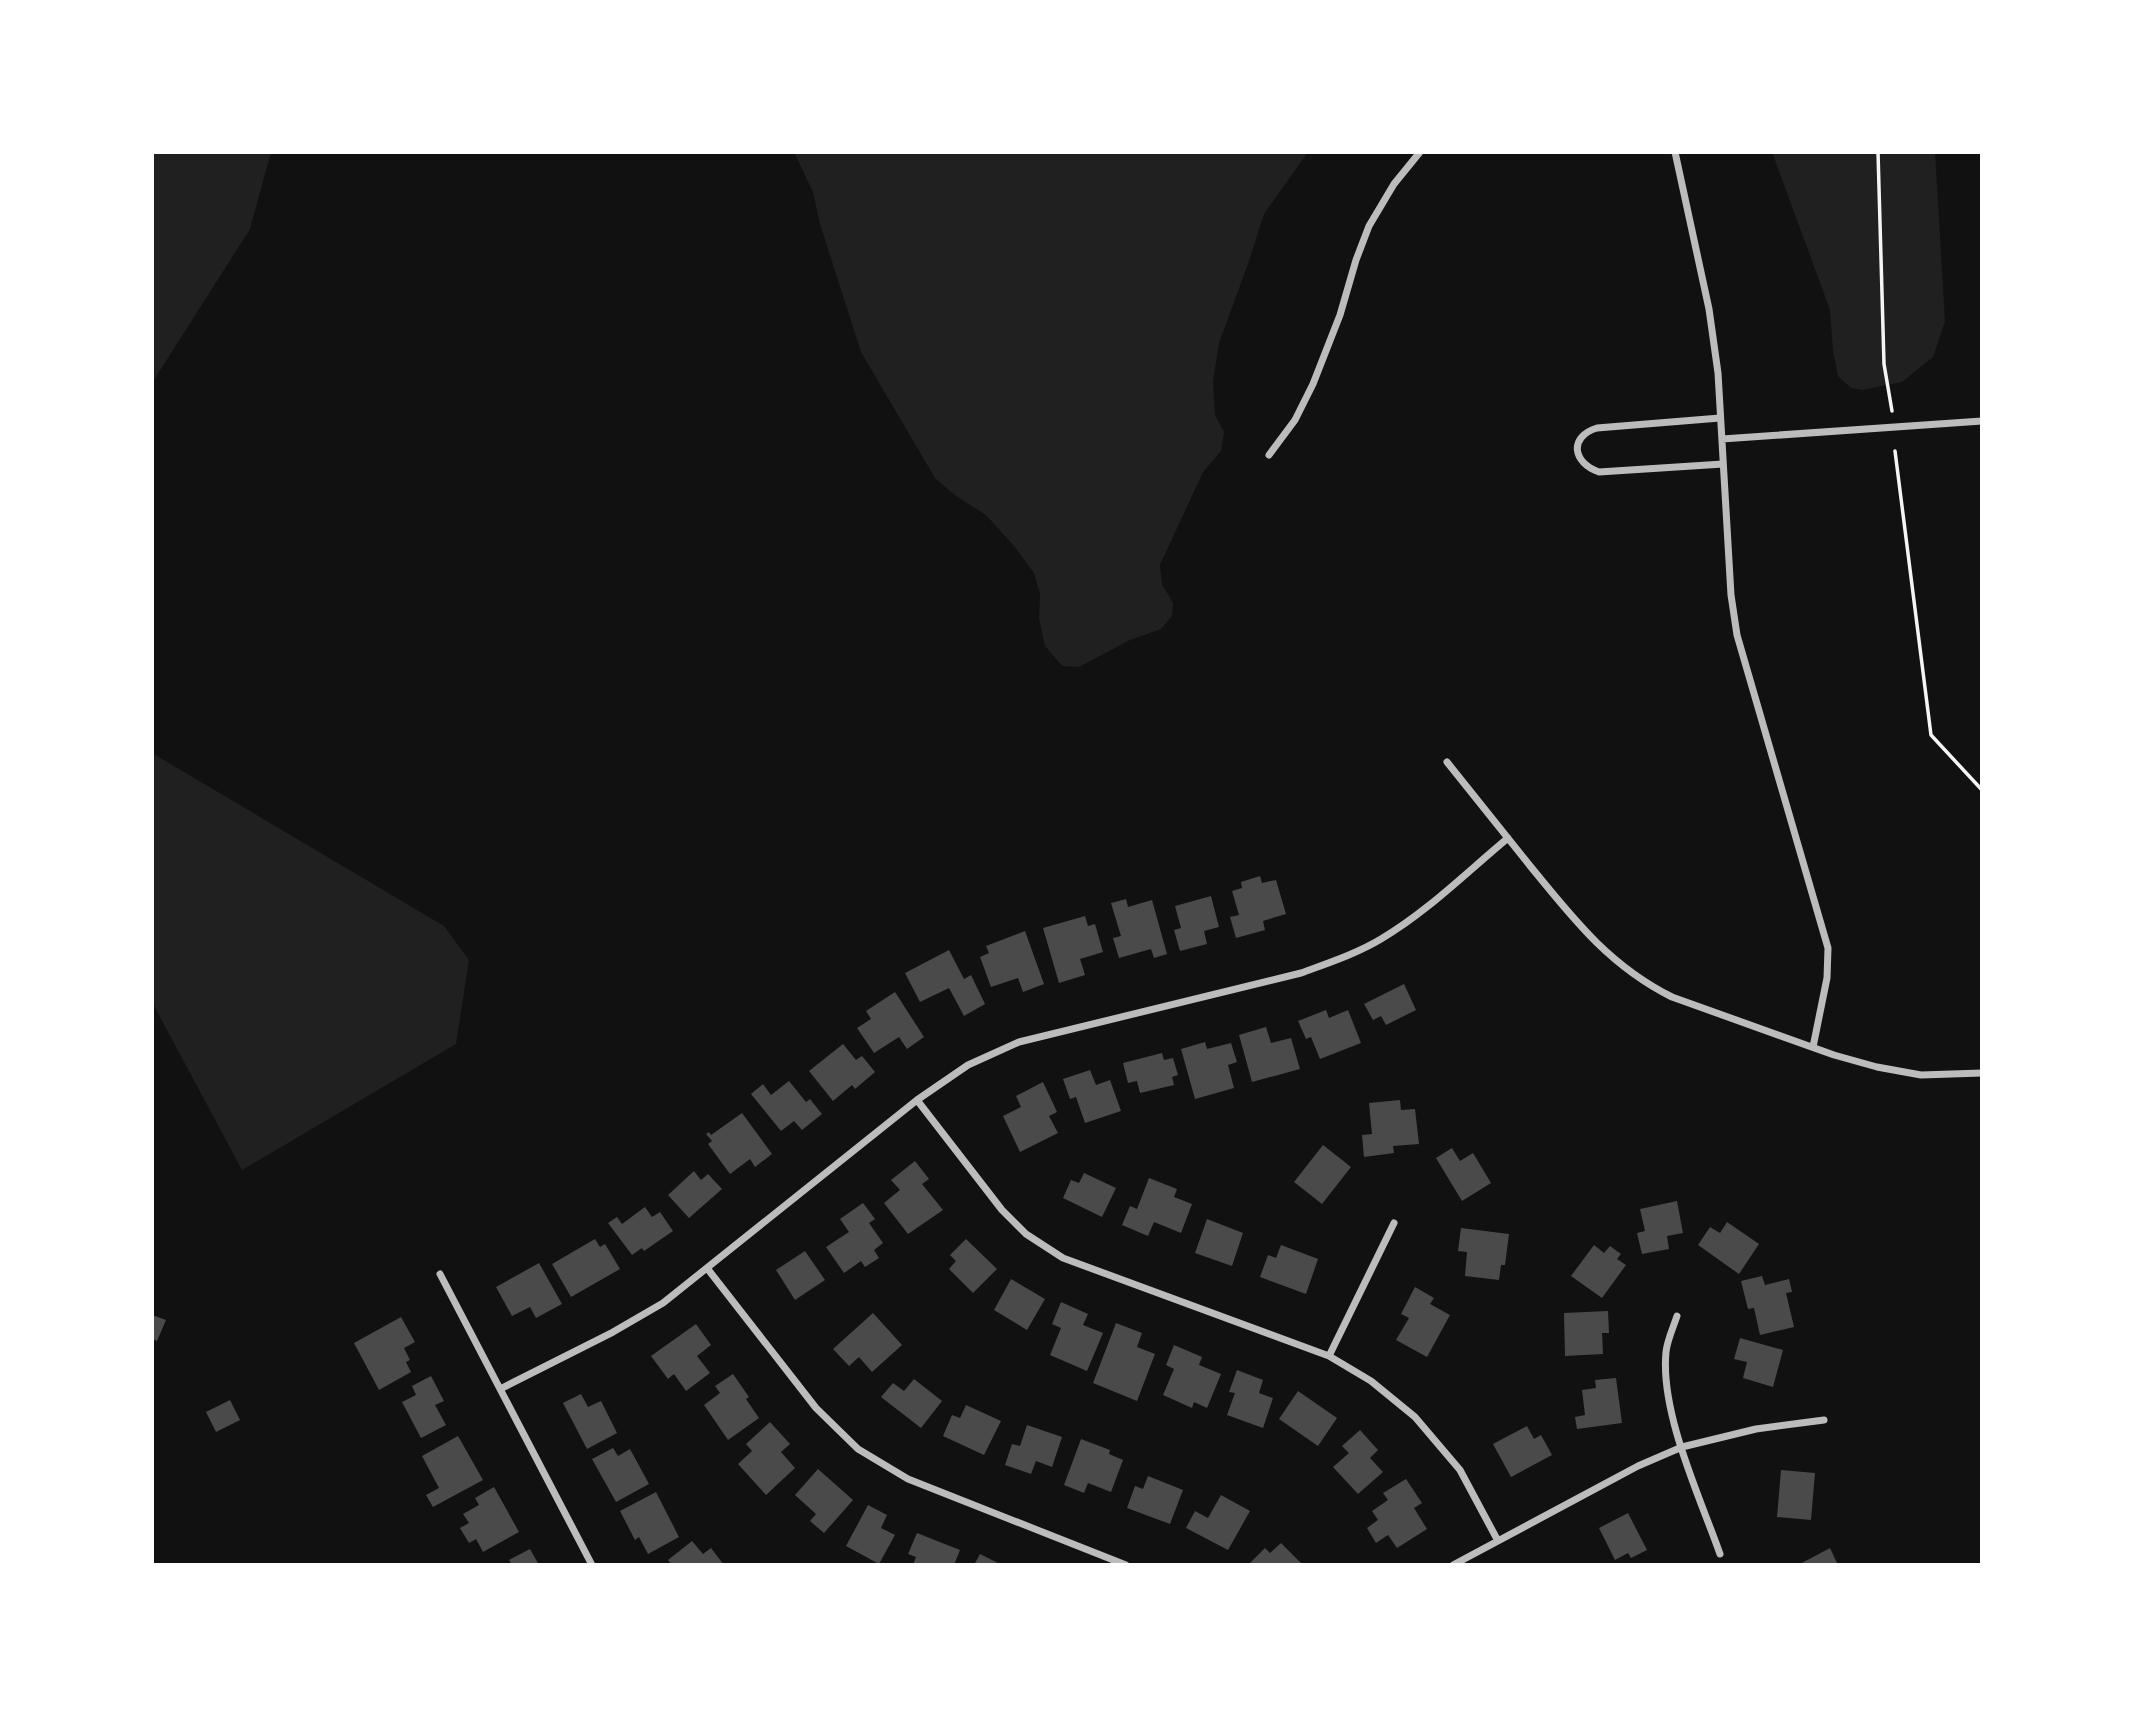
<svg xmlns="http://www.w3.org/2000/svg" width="2134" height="1717" viewBox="0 0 2134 1717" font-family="Literata,serif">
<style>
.green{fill:#202020}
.building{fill:#4a4a4a}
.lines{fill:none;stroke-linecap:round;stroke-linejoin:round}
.path{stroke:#f5f5f5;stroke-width:3.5}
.minor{stroke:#bcbcbc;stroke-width:7}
</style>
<rect width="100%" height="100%" fill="#111"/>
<!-- green -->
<path class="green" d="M152,152h119l-21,77 -98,154z
M794,152h514l-44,62 -16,50 -29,79 -6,38 2,34 9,17 -3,19 -18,21 -43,93 2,19 11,19 -1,13 -11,13 -31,11 -51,27 -17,-1 -17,-20 -6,-28 1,-24 -6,-21 -20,-27 -28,-31 -30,-19 -21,-18 -74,-126 -41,-128 -7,-32z
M1772,152h163l10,169 -12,36 -31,25 -40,8 -11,-2 -13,-12 -5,-25 -3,-41z
M152,753l292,173 25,34 -13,84 -214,126 -90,-168z"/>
<!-- building -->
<path class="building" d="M1260,876l2,7 14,-3 10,34 -23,7 2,9 -29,8 -6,-21 9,-2 -7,-24 10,-3 -1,-6z
M1211,896l8,31 -15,4 3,13 -27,7 -6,-21 7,-2 -6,-22z
M1126,899l2,8 24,-7 15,54 -13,4 -3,-9 -32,9 -6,-20 8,-2 -10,-33z
M1085,916l3,10 7,-2 8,28 -23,7 5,16 -26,8 -16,-55z
M1025,931l19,53 -21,8 -5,-14 -27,9 -11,-30 9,-4 -3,-7z
M949,950l15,29 7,-4 14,29 -21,12 -15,-28 -29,14 -15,-29z
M1404,984l12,26 -30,15 -5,-9 -8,4 -9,-16z
M895,992l29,45 -17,12 -8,-12 -25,16 -17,-25 14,-9 -5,-8z
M1326,1010l3,8 19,-8 13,33 -41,16 -9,-22 -5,2 -8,-18z
M1266,1027l5,16 20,-5 9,31 -48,13 -13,-47z
M1205,1042l2,7 24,-6 6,19 -9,3 6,23 -39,11 -14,-50z
M843,1044l13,16 6,-4 13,16 -20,17 -3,-4 -19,16 -24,-30z
M1162,1053l2,7 9,-2 5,17 -6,2 2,8 -34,8 -3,-12 -9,2 -5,-20z
M1090,1070l6,15 14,-5 11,31 -36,12 -9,-26 -6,2 -7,-20z
M789,1081l17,21 4,-3 12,15 -20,16 -8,-9 -13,10 -30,-37 12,-10 8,11z
M1043,1082l14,30 -8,4 9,17 -38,19 -17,-36 18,-9 -5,-11z
M1400,1100l1,10 14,-1 4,35 -26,2 1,7 -30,4 -2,-22 10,-1 -3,-31z
M742,1113l30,41 -17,13 -5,-8 -20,15 -22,-30 4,-3 -6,-7 3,-2 2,3z
M1323,1145l28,22 -29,37 -28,-22z
M1452,1148l8,13 13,-8 18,30 -29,18 -26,-43z
M915,1161l14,18 -7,5 21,26 -35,24 -24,-31 16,-13 -9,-10z
M694,1171l7,9 7,-6 14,15 -33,29 -21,-23z
M1084,1173l32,15 -14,29 -39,-19 8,-18 8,3z
M1149,1178l28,11 -3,8 18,7 -11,29 -27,-11 -6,14 -26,-11 8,-19 7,3z
M1677,1201l6,32 -16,3 2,13 -27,5 -5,-21 8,-2 -5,-22z
M863,1203l12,16 -6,4 14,20 -9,7 5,8 -14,9 -4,-6 -17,12 -18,-26 23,-15 -9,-13z
M645,1207l7,10 8,-5 13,19 -29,20 -2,-3 -10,7 -24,-32 9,-6 5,7z
M1207,1219l36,14 -11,33 -37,-13z
M1727,1222l32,22 -20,30 -41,-29 12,-18 10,6z
M1461,1228l48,6 -4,31h-4l-2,15 -34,-4 2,-24 -9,-1z
M595,1239l5,8 5,-3 15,25 -49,28 -19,-33z
M966,1239l31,30 -24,24 -24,-24 7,-8 -6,-6z
M1281,1245l37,14 -12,35 -46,-17 8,-22 8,3z
M1594,1245l10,8 6,-7 11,8 -4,5 9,6 -24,33 -31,-22z
M805,1251l20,29 -30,20 -19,-30z
M539,1263l23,41 -26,14 -6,-11 -18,9 -16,-29z
M1762,1276l3,9 24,-6 3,13 -6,1 8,34 -34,8 -6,-27 -6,1 -7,-28z
M1011,1279l34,20 -18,31 -33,-20z
M1415,1287l19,11 -4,6 20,11 -23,42 -31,-17 13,-22 -8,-4z
M1061,1302l27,12 -5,11 20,8 -16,38 -37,-16 11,-27 -9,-4z
M1608,1311l1,22h-7l1,21 -38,2 -1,-43z
M873,1313l29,32 -30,27 -13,-15 -10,9 -16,-17z
M152,1315l14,5 -9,21 -5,-2z
M401,1317l14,25 -11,6 6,12 -4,2 5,10 -32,18 -25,-47z
M1116,1323l26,10 -5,14 18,7 -18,47 -44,-18z
M696,1324l15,21 -14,11 13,17 -24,18 -12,-17 -6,5 -17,-23z
M1740,1338l43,12 -10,37 -30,-9 4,-16 -13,-3z
M1174,1345l28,12 -3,8 22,9 -14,34 -13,-6 -2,6 -29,-13 11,-26 -8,-4z
M1237,1370l26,10 -4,13 14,5 -10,30 -36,-13 8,-22 -6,-1z
M733,1374l16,23 -3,2 13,19 -31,22 -24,-35 16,-12 -5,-7z
M431,1376l13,25 -9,4 11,20 -25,13 -19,-36 14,-7 -4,-9z
M1616,1378l6,45 -45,6 -2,-12 10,-2 -3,-25 14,-2 -1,-8z
M914,1379l28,22 -21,27 -40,-31 12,-14 11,8z
M1298,1391l39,27 -19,28 -39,-27z
M581,1394l7,13 13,-6 16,32 -30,16 -24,-46z
M230,1400l10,20 -24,12 -10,-20z
M966,1405l35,16 -17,34 -41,-19 9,-21 8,3z
M770,1422l20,22 -9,8 14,16 -29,27 -28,-31 14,-13 -6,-7z
M1027,1425l35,12 -10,30 -16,-6 -5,13 -26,-9 7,-21 8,2z
M1527,1426l7,13 7,-4 11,20 -41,22 -18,-33z
M1360,1430l18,20 -8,8 13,14 -25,22 -25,-27 16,-14 -7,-7z
M458,1436l25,44 -50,27 -7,-12 13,-7 -17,-32z
M1081,1439l29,11 -1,4 14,6 -12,32 -23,-9 -4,10 -20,-8z
M613,1448l5,8 12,-7 19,35 -33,18 -24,-43z
M818,1469l35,31 -29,33 -14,-12 6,-7 -21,-19z
M1781,1470l34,3 -4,47 -34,-3z
M1148,1476l35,14 -13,34 -43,-16 8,-22 8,3z
M1406,1479l16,24 -8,5 13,21 -30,19 -9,-13 -12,8 -9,-15 11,-8 -6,-9 16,-11 -5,-7z
M494,1487l25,45 -36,20 -7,-13 -7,4 -9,-15 9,-5 -6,-9 16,-9 -4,-7z
M656,1492l23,45 -31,17 -9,-17 -4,3 -15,-29z
M1221,1495l29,16 -22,39 -42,-22 9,-17 13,7z
M868,1505l19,10 -6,13 14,7 -16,29 -33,-18z
M1628,1513l19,37 -16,8 -3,-5 -13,7 -16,-32z
M917,1533l43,17 -6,15h-41l3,-8 -8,-3z
M692,1541l11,13 8,-6 13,17h-52l-4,-5z
M1281,1543l22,22h-55l17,-17 5,5z
M1830,1548l8,17h-40z
M530,1549l9,16h-27l-3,-5z
M980,1554l22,11h-28z"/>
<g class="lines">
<!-- path -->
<path class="path" d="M1878,152l6,212 8,47
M1895,451l36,284 51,55"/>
<!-- minor -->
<path class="minor" d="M1675,152l34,157 9,64 13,222 6,40 91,313 -1,30 -14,69
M1720,418l-123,10c-29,9 -24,35 2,44l124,-8
M1722,439l260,-18
M1269,455l26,-35 18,-36 27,-69 16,-55 13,-34 25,-42 26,-32
M1447,762c28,35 56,70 84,105 43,53 79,99 141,130l162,58 43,12 44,8 61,-2
M917,1100l85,110 24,24 37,24 266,98 42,25 44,36 45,53 38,71
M707,1268l109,140 42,41 50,30 218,86
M440,1274l152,291
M1677,1316c-4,12 -10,25 -11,36 -6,61 34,145 54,202
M1329,1356l65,-133
M500,1389l113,-57 50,-29 254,-203 51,-35 51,-23 282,-69c27,-10 55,-19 80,-34 46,-27 86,-67 127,-101
M1453,1565l185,-99 44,-19 74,-18 68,-9"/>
</g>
<!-- border -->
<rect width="2134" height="1717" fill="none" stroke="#ffffff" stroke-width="308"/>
</svg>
